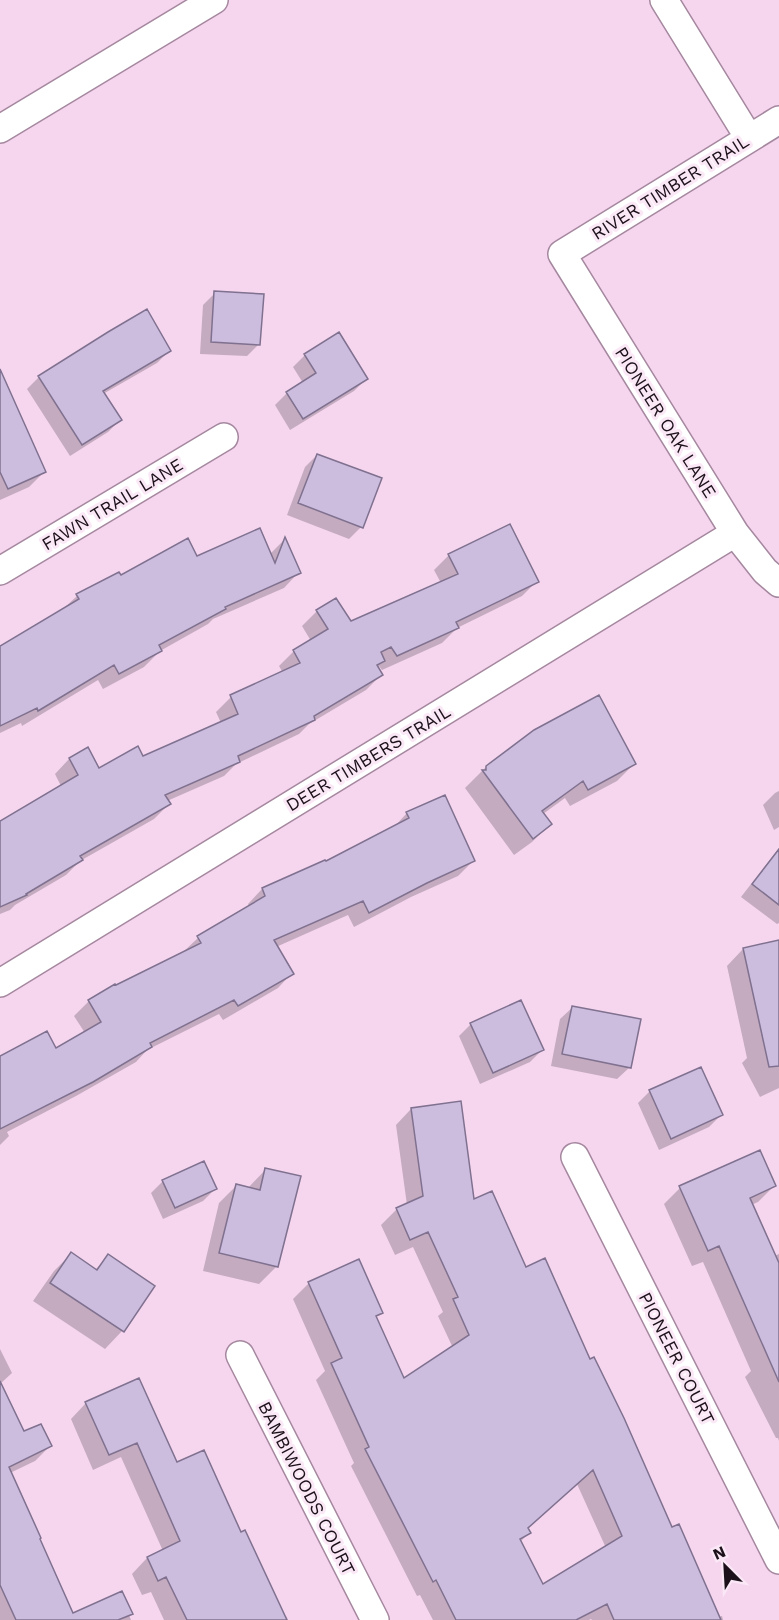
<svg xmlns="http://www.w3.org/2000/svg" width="779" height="1620" viewBox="0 0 779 1620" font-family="'Work Sans',sans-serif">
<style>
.shadow{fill:#0003;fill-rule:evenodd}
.building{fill:#ccbcde;stroke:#7f718f;stroke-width:1.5;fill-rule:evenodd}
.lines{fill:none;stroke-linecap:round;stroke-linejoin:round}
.street-casing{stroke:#a5889f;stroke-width:30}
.street{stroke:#fff;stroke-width:27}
.labels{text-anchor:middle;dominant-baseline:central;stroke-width:6;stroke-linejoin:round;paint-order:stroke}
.street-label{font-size:18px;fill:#1c111a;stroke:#fbe8f7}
</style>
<rect width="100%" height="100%" fill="#f6d6ef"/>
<!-- shadow -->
<path class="shadow" d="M215,293l44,51 -12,12 -47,-2 3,-49z
M169,351l-12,12 -54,31 17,26 -12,12 -38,24 -43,-67 12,-12z
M305,355l61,24 -12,12 -64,39 -15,-25 12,-12 16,-10 -10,-16z
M0,412l44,60 -15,15 -29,13z
M317,455l44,72 -12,12 -62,-24 18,-48z
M285,539l14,33 -15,16 -71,31 -5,5 -48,27 -16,16 -41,22 -5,-9 -76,46 -1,-3 -21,10v-85l63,-39 14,-13 43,-19 77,-19 73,-4z
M449,555l88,26 -15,15 -65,32 -15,15 -60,27 -3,-4 -2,2 4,7 -15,15 -57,34 -10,10 -63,30 -12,12 -57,25 2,3 -15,15 -74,42 -14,14 -51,30 -5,5 -10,4v-79l61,-49 -6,-12 14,-15 18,-10 12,21 44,-12 78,-35 -5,-11 15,-15 52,-24 -4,-7 15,-15 17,-10 -9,-15 15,-15 33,12 91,-40 -7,-13z
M634,764l-17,17 -47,25 -5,-8 -22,16 7,10 -18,18 -18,13 -49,-67 21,-21z
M779,791v36l-5,3 -11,-25 12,-12z
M407,813l66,48 -15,15 -47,21 -57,30 -6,-12 -72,32 16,26 -14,15 -55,32 -4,-6 -72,36 -11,12 -60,34 -69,36 2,4 -9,9v-87l56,-7 29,-18 -11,-17 15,-15 94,-49 15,-14 51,-31 -1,-3 14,-15 62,-28 1,3 68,-36z
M779,848v75l-2,1 -36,-27z
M779,942v146l-19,9 -18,-34 5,-5 -20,-92 16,-17z
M573,1007l57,60 -13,12 -66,-13 9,-47z
M471,1024l71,26 -12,12 -50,22 -21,-48z
M650,1091l71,24 -12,12 -50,23 -21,-47z
M411,1109l61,92 53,68 64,92 83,168 46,88 4,-1 1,4h-131l-1,-1 -2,1h-156l-13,-25 -3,1 -66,-130 3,-3 -38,-83 9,-9 -32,-72 16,-16 72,29 -6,6 29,63 49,-33 -15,-32 5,-4 -30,-65 -18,8 -14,-30 16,-16 10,-4 -11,-80zM577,1484l29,64 -63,38 -23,-44 9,-9 -2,-4z
M266,1169l11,97 -18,18 -56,-13 16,-68 18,-18 11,3z
M163,1181l52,8 -12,12 -40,18 -12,-26z
M774,1186l-16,16 -7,3 23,51 5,-2v187l-1,-3h-2l-31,-61 6,-6 -48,-109 -11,4 -28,-62 16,-16z
M71,1254l24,16 13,-14 45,31 -31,44 -17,18 -72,-48 21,-30z
M0,1349l12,24 -12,11z
M0,1385l23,48 27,13 -15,15 -25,12 62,142h57l2,5h-131z
M86,1403l90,61 64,70 44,82h2l2,4h-124l-13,-28 -9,3 -10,-21 15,-16 16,-7 -42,-94 -28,13 -22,-51z"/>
<!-- building -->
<path class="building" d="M214,291l50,3 -4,51 -49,-3z
M147,309l24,42 -68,40 19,29 -40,25 -44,-69 70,-44z
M339,332l29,47 -65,40 -17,-27 30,-19 -12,-19z
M0,369l46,103 -38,17 -8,-17z
M317,454l65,24 -19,50 -65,-25z
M510,524l29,58 -83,40 3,6 -62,28 -6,-9 -10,5 4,9 -8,4 6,10 -69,41 1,4 -77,36 2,6 -75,33 6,9 -91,52 3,4 -57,34 1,1 -27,12v-86l78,-46 -9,-17 19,-11 11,21 39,-22 5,10 95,-42 -8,-19 70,-32 -7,-13 35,-21 -12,-19 20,-12 15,23 107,-47 -10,-20z
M260,528l15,35 10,-26 16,36 -76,34 1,2 -67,36 3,6 -43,23 -5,-9 -76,46 -1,-3 -37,18v-80l79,-47 -3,-5 43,-22 2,3 67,-37 9,18z
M599,695l37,69 -48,26 -5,-9 -41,30 10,13 -19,15 -51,-69h4v-4l48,-36z
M445,795l30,66 -48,22 -58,30 -6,-12 -89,39 20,34 -56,32 -4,-6 -84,43 2,4 -59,35 -93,47v-73l47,-25 9,17 45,-26 -13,-22 27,-16 1,1 85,-42 -4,-7 68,-40 -3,-8 63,-28 1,1 83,-43 -3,-6z
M779,849v56l-27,-21z
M779,940v126l-10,1 -26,-119z
M521,1000l23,50 -51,23 -23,-50z
M572,1006l69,13 -10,49 -69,-14z
M701,1067l22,48 -52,24 -22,-49z
M461,1101l13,98 18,-8 34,76 19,-9 45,101 4,-2 30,61 48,109 7,-3 42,96h-107l-7,-16 -31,16h-120l-20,-40 -3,2 -68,-133 4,-2 -38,-84 11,-5 -34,-76 51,-23 24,54 -7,3 28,62 65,-43 -16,-36 5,-2 -30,-65 -18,8 -14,-32 27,-12 -12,-88zM593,1470l29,66 -79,48 -23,-45 11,-6 -3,-5z
M760,1150l16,36 -26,12 29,65v119l-60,-136 -11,5 -29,-65z
M204,1161l13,28 -42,19 -13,-28z
M265,1168l36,8 -23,91 -59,-14 17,-69 24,6z
M71,1252l26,18 11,-16 47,32 -31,46 -74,-49z
M139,1378l38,84 27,-12 37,82 4,-2 42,90h-100l-21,-43 -8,4 -11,-24 33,-16 -43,-98 -28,12 -24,-53z
M0,1381l24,50 17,-7 11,22 -43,21 32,71 -1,1 33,74 49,-22 11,23 -15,6h-102l-16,-35z"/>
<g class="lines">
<!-- street casing -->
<g class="street-casing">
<path id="street" d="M664,0l85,138
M779,120l-217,134 173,279 30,38 14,12
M0,129l214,-129
M0,571l224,-134
M0,983l735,-450
M575,1157l204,403
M240,1355l135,265"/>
</g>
<!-- street -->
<use href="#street" class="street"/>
</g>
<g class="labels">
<!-- street labels -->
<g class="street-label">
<text transform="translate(670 187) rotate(-32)">RIVER TIMBER TRAIL</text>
<text transform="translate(666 422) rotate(58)">PIONEER OAK LANE</text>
<text transform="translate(112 504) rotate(-31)">FAWN TRAIL LANE</text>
<text transform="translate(368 758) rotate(-31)">DEER TIMBERS TRAIL</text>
<text transform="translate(677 1358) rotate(63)">PIONEER COURT</text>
<text transform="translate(307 1488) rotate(63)">BAMBIWOODS COURT</text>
</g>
</g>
<!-- north arrow -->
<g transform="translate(725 1566) rotate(336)" stroke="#fbe8f7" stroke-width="4.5" paint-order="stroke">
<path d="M0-4.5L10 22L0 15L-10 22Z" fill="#1c111a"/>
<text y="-9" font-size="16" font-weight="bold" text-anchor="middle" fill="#1c111a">N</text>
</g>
</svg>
